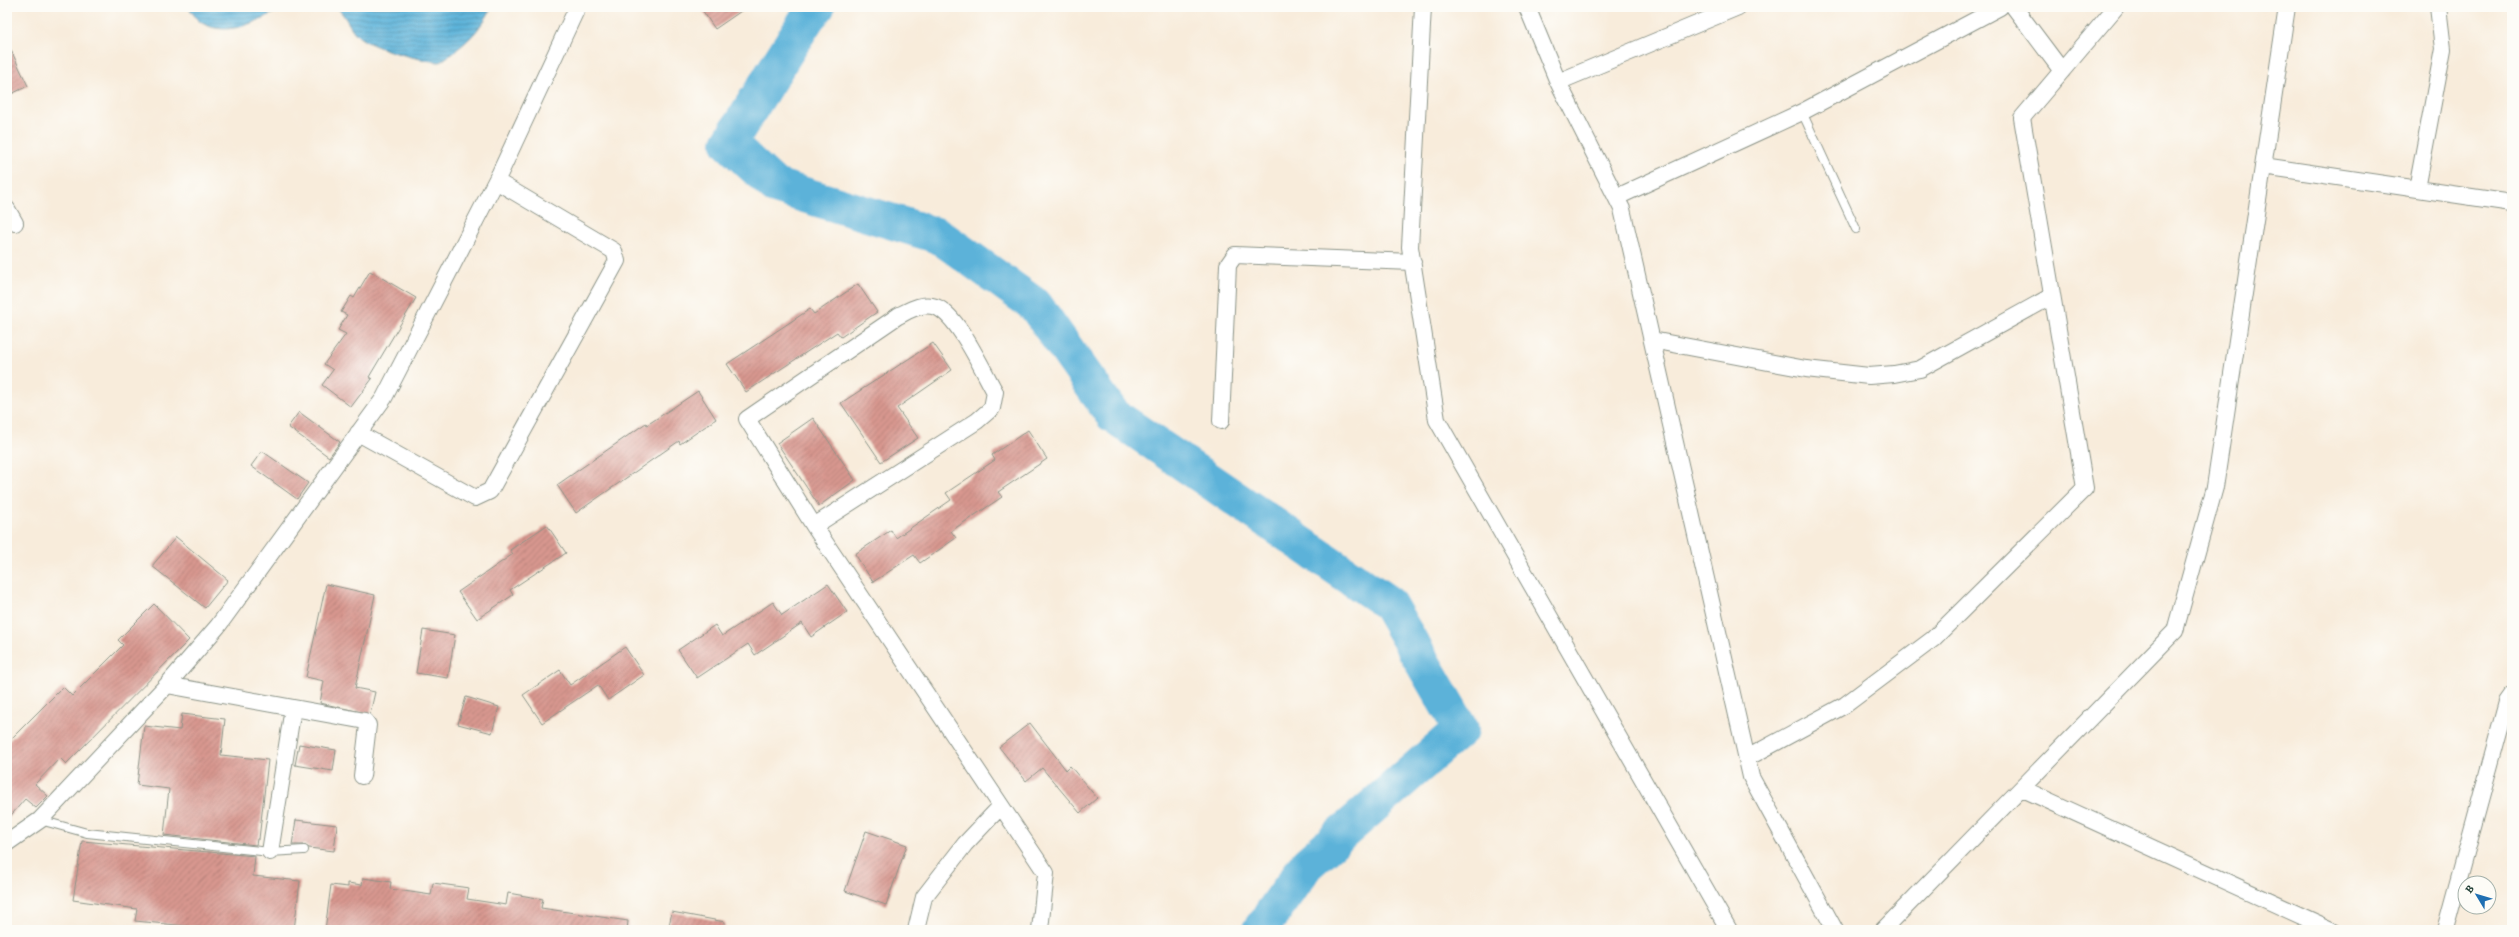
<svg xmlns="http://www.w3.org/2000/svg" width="2519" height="937" viewBox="0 0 2519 937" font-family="Alegreya,serif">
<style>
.water{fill:url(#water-rules);stroke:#3e7886}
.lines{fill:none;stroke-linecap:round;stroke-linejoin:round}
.river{stroke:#5cb2d9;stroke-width:36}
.building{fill:url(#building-hatch)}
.service-casing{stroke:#8c9488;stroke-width:10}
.minor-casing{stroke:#8c9488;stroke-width:18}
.service{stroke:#fff;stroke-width:8}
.minor{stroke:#fff;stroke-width:16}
</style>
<defs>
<pattern id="water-rules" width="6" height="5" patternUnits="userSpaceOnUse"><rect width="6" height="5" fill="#5cb2d9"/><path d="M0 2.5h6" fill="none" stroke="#4b92b1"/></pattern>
<pattern id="building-hatch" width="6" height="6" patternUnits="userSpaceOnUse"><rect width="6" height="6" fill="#d8978f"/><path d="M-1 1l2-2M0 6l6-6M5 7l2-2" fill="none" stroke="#af7c76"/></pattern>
</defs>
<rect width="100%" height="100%" fill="#fdfcf7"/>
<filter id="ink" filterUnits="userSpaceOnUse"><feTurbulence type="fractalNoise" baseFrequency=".025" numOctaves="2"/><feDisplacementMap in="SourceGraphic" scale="8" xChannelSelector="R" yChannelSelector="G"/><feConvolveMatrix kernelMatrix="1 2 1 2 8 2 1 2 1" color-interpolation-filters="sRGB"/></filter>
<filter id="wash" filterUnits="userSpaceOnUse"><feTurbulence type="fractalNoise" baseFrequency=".012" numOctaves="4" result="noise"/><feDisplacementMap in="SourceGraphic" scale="16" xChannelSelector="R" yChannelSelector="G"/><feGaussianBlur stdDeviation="0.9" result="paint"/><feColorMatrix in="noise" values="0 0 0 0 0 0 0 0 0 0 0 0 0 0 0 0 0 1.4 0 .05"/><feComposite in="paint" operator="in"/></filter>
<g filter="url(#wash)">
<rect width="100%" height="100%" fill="#f8ecdb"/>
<path class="water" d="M188,7h97c-25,12 -55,32 -83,16 -5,-3 -10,-11 -14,-16z
M336,7h156c-12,25 -30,40 -52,55 -18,-1 -69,-14 -82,-26 -9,-8 -12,-21 -22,-29z"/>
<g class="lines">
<path class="river" d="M817,7l-9,10 -79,126 46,43 164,50 96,69 78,110 275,188 73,126 -154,135 -47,66"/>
</g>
<g id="blocks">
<path class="building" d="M700,7h47l-32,22z
M7,42l21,44 -21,10z
M370,271l46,27 -47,79 3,2 -21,28 -29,-22 11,-15 -9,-6 22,-30 -8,-4 9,-15 -6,-3 10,-16 3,2z
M858,284l19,28 -36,25 -4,-5 -91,60 -19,-28 83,-55 4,5z
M933,343l19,27 -55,38 21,30 -37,24 -40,-59z
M698,391l18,28 -36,25 -1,-3 -103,72 -19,-28 89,-62 1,2z
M299,412l41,30 -11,15 -41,-30z
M813,418l42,62 -36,26 -42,-63z
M1028,430l19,29 -49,33 4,5 -51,34 5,7 -36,25 -6,-8 -41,27 -18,-28 36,-24 5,8 55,-38 -5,-7 49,-33 -3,-5z
M262,451l46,32 -11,16 -46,-33z
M547,525l19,28 -56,37 3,5 -36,24 -19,-27 55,-38 -3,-4z
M176,537l52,43 -23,28 -53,-42z
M326,584l49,11 -20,93 20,4 -5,22 -50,-11 4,-22 -18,-4z
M828,584l19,28 -36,25 -9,-14 -47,32 -7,-11 -51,34 -19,-28 37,-25 7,11 51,-34 9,13z
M154,604l35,36 -123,124 -6,-6 -25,26 13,12 -12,12 -11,-9 -18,21v-77l56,-56 9,9 51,-51 -5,-5z
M423,630l32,5 -7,43 -32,-5z
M625,647l19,28 -36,25 -10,-15 -56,38 -19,-28 37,-25 10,15z
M466,697l33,10 -7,26 -34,-9z
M182,714l43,5 -4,36 47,5 -9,79h-2l-1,6 -92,-10 5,-46 -32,-4 7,-59 36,4z
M1030,723l36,47 4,-4 27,32 -17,15 -38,-45 -16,13 -27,-34z
M299,744l37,6 -3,21 -38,-6z
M296,820l41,5 -3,26 -25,-3 -5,-3h-12z
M866,831l41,14 -21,60 -41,-14z
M82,841l173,15 -2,20 47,5 -6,49h-66l-93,-9 2,-12 -64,-9z
M363,878l28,4 -1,7 41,6 2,-12 36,5 -2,11 39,6 2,-12 35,6 -2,9 87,13 -1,9h-302l6,-45 17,2v-4l14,2z
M672,912l53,10 -1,8h-56z"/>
</g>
</g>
<g filter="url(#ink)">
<use href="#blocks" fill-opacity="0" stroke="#8c9488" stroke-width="1"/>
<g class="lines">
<defs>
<path id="service" d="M1802,112l54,117
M40,820l47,13 183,19 34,-2"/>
<path id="minor" d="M1423,7l-13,240 27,173 292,510
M1527,7l31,75 64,127 129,568 84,153
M2014,7l48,64
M1558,82l180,-75
M2263,166l249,37
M2417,189l26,-140 -5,-42
M1617,197l185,-85 198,-105
M7,209l8,14
M1652,340l154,29 63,7 25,-2 26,-5 132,-73
M1221,421l7,-156 7,-10 178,7
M358,433l117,65 15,-7 127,-230 -3,-10 -118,-70
M814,526l163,-105 15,-13 3,-16c-12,-21 -37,-77 -59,-85 -14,-5 -26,3 -38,9l-151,103 67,107 232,347 -6,57
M167,685l198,36 3,4 -6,51
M1747,758l98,-53 88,-66 152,-151 -63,-370 94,-111
M2023,789l309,141
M7,843l33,-23 127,-135 51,-59 166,-228 116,-225 77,-165
M270,852l23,-144
M916,930l8,-33 41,-53 36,-38
M1883,930l292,-299 40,-144 72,-480
M2445,930l62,-228 5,-7"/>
</defs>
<use href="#service" class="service-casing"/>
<use href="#minor" class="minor-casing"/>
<use href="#service" class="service"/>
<use href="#minor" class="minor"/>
</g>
</g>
<rect width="2519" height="937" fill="none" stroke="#fdfcf7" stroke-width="24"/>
<g transform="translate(2477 895) rotate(308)"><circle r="19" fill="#fdfcf7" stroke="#a4b0a9"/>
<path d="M0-3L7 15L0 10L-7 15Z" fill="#1f6fb2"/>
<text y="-6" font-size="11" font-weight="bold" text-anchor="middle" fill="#1f3d34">B</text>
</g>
</svg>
